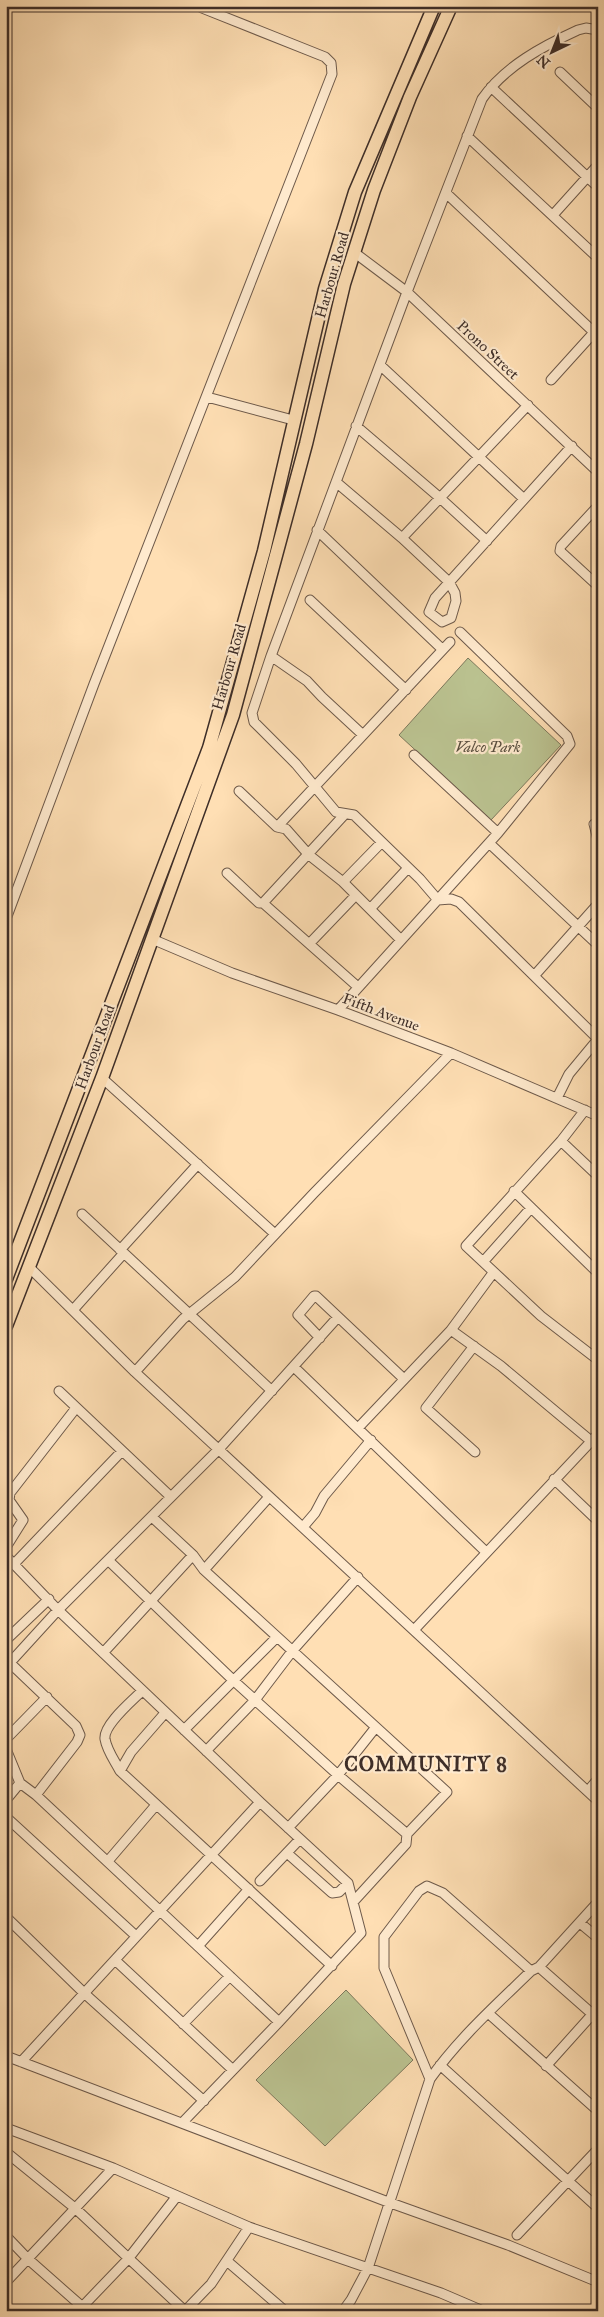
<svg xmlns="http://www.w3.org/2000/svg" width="604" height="2317" viewBox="0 0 604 2317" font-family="'IM FELL Great Primer',serif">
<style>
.green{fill:#bbc391;stroke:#7c785c}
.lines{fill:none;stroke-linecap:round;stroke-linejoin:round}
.minor-casing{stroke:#6e5a4b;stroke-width:11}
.highway-casing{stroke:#3e2e28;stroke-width:15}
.minor{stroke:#ffeace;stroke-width:9}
.highway{stroke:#ffdfb4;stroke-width:12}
.labels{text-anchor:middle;stroke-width:4.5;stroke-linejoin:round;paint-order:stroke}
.street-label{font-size:15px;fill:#3e2e28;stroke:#ffeace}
.park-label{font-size:15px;font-style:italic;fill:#574c3d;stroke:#ffeace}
.district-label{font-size:20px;font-weight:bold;letter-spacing:1px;fill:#3e2e28;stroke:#ffeace}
</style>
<rect width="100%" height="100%" fill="#ffdfb4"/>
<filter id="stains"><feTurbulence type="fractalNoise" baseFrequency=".004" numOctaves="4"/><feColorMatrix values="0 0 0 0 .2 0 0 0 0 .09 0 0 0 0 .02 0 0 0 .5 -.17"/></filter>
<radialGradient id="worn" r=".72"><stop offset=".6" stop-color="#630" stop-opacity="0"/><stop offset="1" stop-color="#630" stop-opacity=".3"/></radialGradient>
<path class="green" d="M468,658l93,87 -70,75 -92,-85z
M346,1990l67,70 -88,86 -69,-66z"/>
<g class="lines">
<defs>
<path id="minor" d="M560,72l38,36
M491,87l107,100
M467,136l131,122
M446,193l152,143
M553,215l45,-50
M355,253l52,39 191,180
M380,365l144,134
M551,380l47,-52
M207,397l86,23
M356,426l83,71 48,44
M336,482l66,56 47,44 6,11 1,8 -5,17 -9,4 -13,-10 6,-14 137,-152
M598,506l-37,40 -1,5 38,35
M317,530l125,119
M402,538l126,-133
M310,600l96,90
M271,656l-19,57 2,9 42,42 40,48 18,3 66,64 18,21 13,-1 8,3 139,137 -29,35 -12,24
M363,735l-41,-38 -15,-16 -36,-25 136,-364 75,-193c23,-33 61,-53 96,-69l8,-2 12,2
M414,755l84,78
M239,791l38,36 9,2 23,26 34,27 58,58
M594,824l4,16
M277,827l173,-185
M489,843l109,102
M227,873l32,30h4l95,84
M343,882l38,-39
M263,903l82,-89
M370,909l38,-41
M6,919l88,-235 238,-610 -1,-11 -6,-6 -123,-49v-2
M152,939l80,34 106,37 113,43 147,63
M310,943l46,-48
M534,976l64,-72
M338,1010l160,-177 72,-89 -3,-8 -107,-104
M102,1078l173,156
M585,1110l-24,31 -95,105 75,70 57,44
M561,1141l37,35
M514,1191l84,82
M82,1214l190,177
M120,1250l78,-86
M483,1262l48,-54
M29,1267l106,105 463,429
M73,1310l51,-57
M451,1330l50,36 90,75
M320,1338l-22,-23 16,-19h2l88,83
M474,1346l-48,62 49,44
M294,1367l192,185
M135,1372l48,-53 52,-42 79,-84 137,-140
M59,1391l112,106
M358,1428l93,-98 42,-57
M554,1479l44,42
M152,1517l41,38 11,15 243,222 -40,42 -1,10 -52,57
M303,1527l12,-14 9,-17 47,-56
M6,1547l17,-27 -14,-20 1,-7 66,-85
M6,1556l52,54 -52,57
M109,1561l125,120 104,94 69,59
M14,1564l108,-113
M204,1570l65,-73
M414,1630l184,-196
M6,1640l43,-41
M103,1653l90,-98
M10,1663l66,63 4,9 -3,7 -41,53
M142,1691c-10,10 -39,34 -37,48 2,12 10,22 15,32l11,-19 34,-39
M184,1730l93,-93
M6,1739l41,-42
M6,1749l14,34 16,12 243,227
M206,1751l49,-51 38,-50 65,-73
M120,1771l212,195
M588,1791l10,-12
M6,1800l14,-17
M6,1817l130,119
M288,1828l50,-53 38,-48
M287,1853l45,40 7,-1 9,-9
M108,1861l48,-56
M260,1881l40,-42
M6,1917l78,76 120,108
M580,1923l18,15
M199,1945l50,-56
M115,1960l118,110
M539,1967l59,52
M488,2013l110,98
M183,2024l47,-48
M6,2056l382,146 120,43 90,37
M21,2062l239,-260 -202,-192 161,-161 119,-132
M440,2065l158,143
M546,2066l52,-58
M430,2079l-46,-111v-31l35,-46 8,-5 16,7 88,78
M182,2123l97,-101 82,-89 -13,-50 -88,-81
M6,2128l107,40 136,59 192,66 42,18
M6,2152l70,57 109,102 26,-27 38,-57
M517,2235l81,-86
M6,2236l22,23 59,52
M227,2261l58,50
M6,2282l107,-114
M83,2306l45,-47 49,-63
M343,2311l8,-11 17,-32 62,-189c28,-40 66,-74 101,-108l8,-4 59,-65"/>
<path id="highway" d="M6,1279l203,-531 55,-197 61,-262 30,-97 79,-186
M6,1326l96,-248 131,-363 73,-271 38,-160 30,-94 36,-93 41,-91"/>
</defs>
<use href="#minor" class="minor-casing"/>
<use href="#highway" class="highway-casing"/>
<use href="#minor" class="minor"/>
<use href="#highway" class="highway"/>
</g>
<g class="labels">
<g class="street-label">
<text transform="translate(332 275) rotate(-74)" y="5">Harbour Road</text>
<text transform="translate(488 350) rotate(43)" y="5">Prono Street</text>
<text transform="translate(229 667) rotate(-74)" y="5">Harbour Road</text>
<text transform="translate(381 1012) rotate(21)" y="5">Fifth Avenue</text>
<text transform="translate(95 1047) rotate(-70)" y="5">Harbour Road</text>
</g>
<g class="park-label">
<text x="488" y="752">Valco Park</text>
</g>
<g class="district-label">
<text x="426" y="1771">COMMUNITY 8</text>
</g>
</g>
<rect width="604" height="2317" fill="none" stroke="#ffdfb4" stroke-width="25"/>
<rect x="8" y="8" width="589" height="2302" fill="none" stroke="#3e2e28" stroke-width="2.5"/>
<rect x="12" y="12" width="579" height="2292" fill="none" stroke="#3e2e28"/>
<g transform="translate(552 52) rotate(223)" stroke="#ffeace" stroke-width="4" paint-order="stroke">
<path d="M0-4L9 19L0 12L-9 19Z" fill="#3e2e28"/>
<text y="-8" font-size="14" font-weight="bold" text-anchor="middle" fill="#3e2e28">N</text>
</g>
<rect width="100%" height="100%" filter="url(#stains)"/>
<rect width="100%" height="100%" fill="url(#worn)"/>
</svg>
